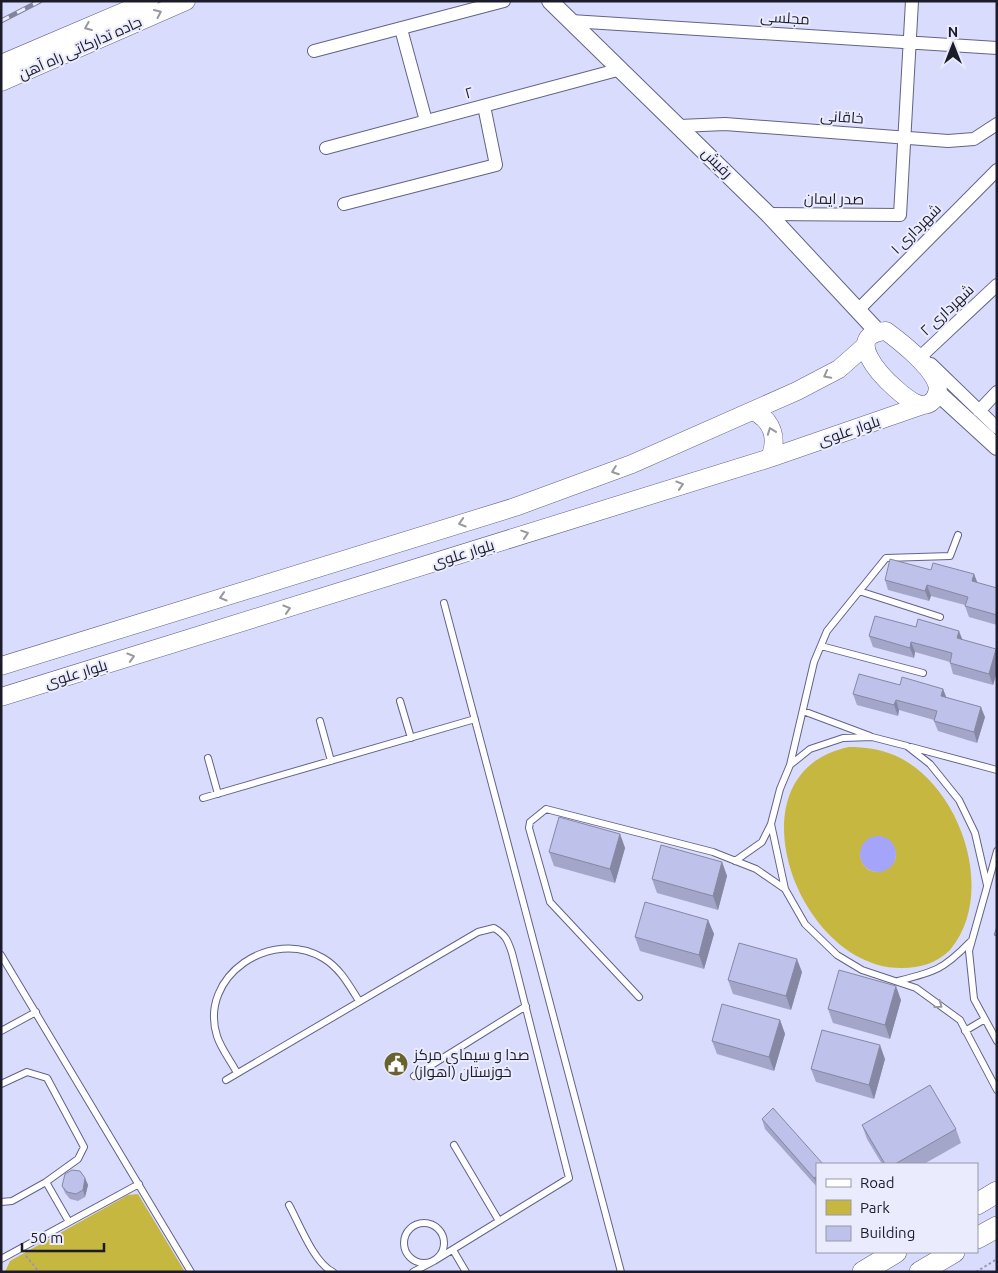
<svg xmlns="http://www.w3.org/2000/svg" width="998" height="1273" viewBox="0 0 998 1273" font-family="Ubuntu,Cairo,sans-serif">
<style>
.green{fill:#c5b73f;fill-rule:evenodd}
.water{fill:#a4a4fa}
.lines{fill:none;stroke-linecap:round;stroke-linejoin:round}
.service-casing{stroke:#626387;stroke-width:8}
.minor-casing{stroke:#626387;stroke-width:14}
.tertiary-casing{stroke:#626387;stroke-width:18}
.secondary-casing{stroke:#626387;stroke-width:19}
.trunk-casing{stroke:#626387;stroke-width:22}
.path{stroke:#9798b4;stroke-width:2;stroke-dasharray:2.5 2.5;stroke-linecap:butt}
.service{stroke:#fff;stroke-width:6}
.minor{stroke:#fff;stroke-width:12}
.tertiary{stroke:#fff;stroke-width:16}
.secondary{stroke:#fff;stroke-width:18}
.trunk{stroke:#fff;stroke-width:21}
.rail-casing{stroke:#82839c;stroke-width:5}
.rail{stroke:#eaebfc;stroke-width:3;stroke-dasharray:9;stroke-linecap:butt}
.wall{fill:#a3a6c8}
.shaded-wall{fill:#8587a3}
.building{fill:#bec1e9;stroke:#8587a3}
.oneway{stroke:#98989f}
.labels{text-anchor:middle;stroke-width:4;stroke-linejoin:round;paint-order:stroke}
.street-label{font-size:15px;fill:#1b1b2a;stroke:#eaebfc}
.poi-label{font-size:15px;fill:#1b1b2a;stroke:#eaebfc;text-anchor:start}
</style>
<rect width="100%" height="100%" fill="#dadcfe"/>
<path class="green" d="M849,747c16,0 30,2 45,8 66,28 104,138 56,195 -13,13 -30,18 -48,18 -105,1 -176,-196 -53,-221zM880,836l10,5c23,27 -28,47 -30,12l14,-16z
M138,1194l47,78h-180l5,-11 118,-66z"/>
<path class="water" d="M860 854a18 18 0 1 1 36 0a18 18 0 1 1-36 0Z"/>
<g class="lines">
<defs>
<path id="service" d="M859,591l81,26
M444,603l177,669
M821,646l102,27
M400,701l11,37
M803,711l67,25
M320,721l11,40
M911,747l86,23
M208,758l10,36
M790,765l24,-103 13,-31 59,-73 64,-2 8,-21
M203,798l272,-79
M997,851l-28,100 5,48 23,42
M735,861l27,-19 9,-18
M785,889l-14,-65 9,-35 10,-24 20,-16 33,-11 29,-1 35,9 23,18 29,36 16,33 12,52
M1,955l190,317
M898,981c36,-9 45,-11 72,-39
M639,997l-89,-95 -21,-74 1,-6 16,-13 167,43 43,17 29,20 20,35 32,31 25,15 54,18 44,32 37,70
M1,1031l35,-19
M965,1031l20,-12
M237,1073c-6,-12 -16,-24 -20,-37 -19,-60 55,-109 106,-78 17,10 26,27 36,43
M414,1076l112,-70
M226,1080l252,-148 16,-4c12,7 14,13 18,25l57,225 -135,83 -21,11
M1,1084l26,-12 20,6 37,69 -6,12 -32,23 -34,19 -11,1
M454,1145l45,76
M46,1182l23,40
M289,1205c10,18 25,58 44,67
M404 1243a20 20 0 1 1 40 0a20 20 0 1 1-40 0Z
M453,1250l13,22
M1,1259l138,-75"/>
<path id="minor" d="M571,21l426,27
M401,29l25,92
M314,51l190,-50
M680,126l45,-2 223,17 26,-2 23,-15
M326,148l295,-79
M344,204l152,-39 -12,-59
M768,214l132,1 12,-214
M858,310l139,-140
M918,359l79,-74
M931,364l66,64
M979,411l18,-19"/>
<path id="tertiary" d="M550,1l218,213 110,118
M938,393l59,54"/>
<path id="secondary" d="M1,64l148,-63
M1,82l185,-81
M886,331c15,11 45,35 51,53 2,5 0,10 -2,14 -11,16 -29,0 -39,-9 -15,-13 -54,-54 -10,-58z
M753,411c20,9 25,28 17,47
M1,666l514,-159 117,-43 165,-73 42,-22 26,-23
M1,697l769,-239 153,-53"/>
<path id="trunk" d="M977,1204l20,-12
M977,1238l20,-11
M863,1272l33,-20
M920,1272l34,-20"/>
</defs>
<use href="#service" class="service-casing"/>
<use href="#minor" class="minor-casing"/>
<use href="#tertiary" class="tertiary-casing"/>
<use href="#secondary" class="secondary-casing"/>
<use href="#trunk" class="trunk-casing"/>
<path class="path" d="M26,1256l13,16
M976,1272l21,-13"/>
<use href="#service" class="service"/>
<use href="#minor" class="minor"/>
<use href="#tertiary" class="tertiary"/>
<use href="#secondary" class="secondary"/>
<use href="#trunk" class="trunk"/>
<defs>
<path id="rail" d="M1,21l39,-20"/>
</defs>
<use href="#rail" class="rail-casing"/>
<use href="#rail" class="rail"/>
</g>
<path class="wall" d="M931,570l43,4 3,9 20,5v37l-28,-8 -4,-11v-1l-34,-9 -2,5 -41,-11 -3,-10z
M869,636l93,4 34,9 1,23 -4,13 -40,-11 -3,-11v-1l-35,-10 -1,6 -41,-11z
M900,685l43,4 3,8 39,20 -8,26 -39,-12 -4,-10v-1l-35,-10 -1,6 -41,-11 -4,-11z
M620,834l5,14 -10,35 -61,-17 -5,-14z
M722,862l5,14 -9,34 -61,-17 -5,-14z
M708,920l6,14 -10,35 -64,-18 -5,-14z
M802,972l-11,38 -58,-16 -5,-14z
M901,1000l-11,39 -57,-16 -5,-14z
M780,1020l5,14 -11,37 -57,-17 -5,-13z
M885,1059l-11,40 -58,-17 -5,-13z
M762,1119l55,45v23l-52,-58z
M862,1125l94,4 5,14 -37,21h-42l-15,-25z
M85,1178l3,7 -3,12 -7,4 -8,-2 -5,-6 -3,-7z"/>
<path class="shaded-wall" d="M974,574l4,10 -6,-3z
M927,585l4,11 -2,5 -4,-10z
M959,631l4,10 -6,-3z
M911,642l4,10 -1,6 -4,-10z
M996,649l1,23 -4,13 -4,-11z
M943,689l4,10 -6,-3z
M896,700l3,10 -1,6 -4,-11z
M981,707l4,10 -8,26 -3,-11z
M620,834l5,14 -10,35 -5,-14z
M722,862l5,14 -9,34 -5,-14z
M708,920l6,14 -10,35 -5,-14z
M797,959l5,13 -11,38 -5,-14z
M896,986l5,14 -11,39 -5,-14z
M780,1020l5,14 -11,37 -5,-14z
M880,1045l5,14 -11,40 -5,-14z
M817,1176v9l-3,-7z
M85,1178l3,7 -3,12 -2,-7z"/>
<path class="building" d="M890,559l41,11 2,-7 41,11 -2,7 25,7v27l-32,-9 3,-9 -41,-12 -2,6 -40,-11z
M875,616l41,11 2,-8 41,12 -2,7 39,11 -7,25 -39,-11 2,-10 -41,-11 -1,6 -41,-12z
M859,674l41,11 2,-8 41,12 -2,7 40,11 -7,25 -40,-11 3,-10 -41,-11 -2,5 -41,-11z
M559,817l61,17 -10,35 -61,-17z
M661,845l61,17 -9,34 -61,-17z
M645,902l63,18 -9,35 -64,-18z
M997,927v9l-3,-1z
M739,943l58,16 -11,37 -58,-16z
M839,970l57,16 -11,39 -57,-16z
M722,1004l58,16 -11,37 -57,-16z
M822,1030l58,15 -11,40 -58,-16z
M930,1085l26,44 -61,35h-10l-23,-39z
M773,1108l50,56h-6v12l-3,2 -52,-59z
M72,1170l8,1 5,7 -2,12 -7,4 -9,-2 -5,-6 3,-12z"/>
<defs><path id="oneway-chevron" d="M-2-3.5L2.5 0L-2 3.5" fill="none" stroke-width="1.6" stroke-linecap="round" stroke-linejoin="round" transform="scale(1.25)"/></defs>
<g class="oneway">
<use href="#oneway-chevron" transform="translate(158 13) rotate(-24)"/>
<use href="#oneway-chevron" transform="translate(88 27) rotate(157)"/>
<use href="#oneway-chevron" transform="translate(827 375) rotate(152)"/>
<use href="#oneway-chevron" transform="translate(771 431) rotate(-110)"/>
<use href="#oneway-chevron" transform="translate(615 471) rotate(160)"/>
<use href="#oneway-chevron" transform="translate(680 485) rotate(-17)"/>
<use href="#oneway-chevron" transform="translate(462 523) rotate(163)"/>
<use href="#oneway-chevron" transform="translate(525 534) rotate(-18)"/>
<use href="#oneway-chevron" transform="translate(223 597) rotate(163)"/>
<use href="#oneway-chevron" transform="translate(287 609) rotate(-17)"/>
<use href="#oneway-chevron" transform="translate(131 657) rotate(-17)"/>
<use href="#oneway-chevron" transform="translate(939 1005) rotate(36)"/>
</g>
<defs>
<symbol id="civic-disc" viewBox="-11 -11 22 22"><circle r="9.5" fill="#68622f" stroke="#eaebfc"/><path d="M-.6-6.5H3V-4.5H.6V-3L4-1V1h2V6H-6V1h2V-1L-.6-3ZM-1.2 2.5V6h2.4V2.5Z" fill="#fff"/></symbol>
</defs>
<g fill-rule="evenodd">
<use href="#civic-disc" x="382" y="1050" width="28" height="28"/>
</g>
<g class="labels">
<g class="street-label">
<text transform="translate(785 18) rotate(4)" y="5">مجلسی</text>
<text transform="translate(80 48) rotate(-24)" y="5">جاده تدارکاتی راه آهن</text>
<text transform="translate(469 93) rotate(-15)" y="5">۲</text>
<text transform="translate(842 117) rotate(4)" y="5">خاقانی</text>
<text transform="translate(717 163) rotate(45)" y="5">رفیش</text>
<text transform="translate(834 199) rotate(1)" y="5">صدر ایمان</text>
<text transform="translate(916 229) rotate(-45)" y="5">شهرداری ۱</text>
<text transform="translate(947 310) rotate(-43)" y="5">شهرداری ۲</text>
<text transform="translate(849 431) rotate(-19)" y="5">بلوار علوی</text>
<text transform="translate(463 554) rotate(-17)" y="5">بلوار علوی</text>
<text transform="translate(76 674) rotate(-17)" y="5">بلوار علوی</text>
</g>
<g class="poi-label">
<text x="414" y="1060">صدا و سیمای مرکز<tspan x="414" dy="17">خوزستان (اهواز)</tspan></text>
</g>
</g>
<rect width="998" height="1273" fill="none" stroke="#1b1b2a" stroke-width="5"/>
<rect x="816" y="1163" width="162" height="90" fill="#eaebfc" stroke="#9798a8"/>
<rect x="826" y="1179" width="25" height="8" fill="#ffffff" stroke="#9798a8"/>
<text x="860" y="1188" font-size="15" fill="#1b1b2a">Road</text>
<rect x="826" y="1200" width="25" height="15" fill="#c5b73f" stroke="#9798a8"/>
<text x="860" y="1213" font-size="15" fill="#1b1b2a">Park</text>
<rect x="826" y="1226" width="25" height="15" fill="#bec1e9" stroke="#9798a8"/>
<text x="860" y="1238" font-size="15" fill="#1b1b2a">Building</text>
<g transform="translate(953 45)" stroke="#eaebfc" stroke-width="4" paint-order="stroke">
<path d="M0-4L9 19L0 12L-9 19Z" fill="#1b1b2a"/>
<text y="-8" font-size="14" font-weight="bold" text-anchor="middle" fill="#1b1b2a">N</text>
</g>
<path d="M22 1243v8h82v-8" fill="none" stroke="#1b1b2a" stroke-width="2.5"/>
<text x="30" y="1243" font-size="15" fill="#1b1b2a" stroke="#eaebfc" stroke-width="4" paint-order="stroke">50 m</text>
</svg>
